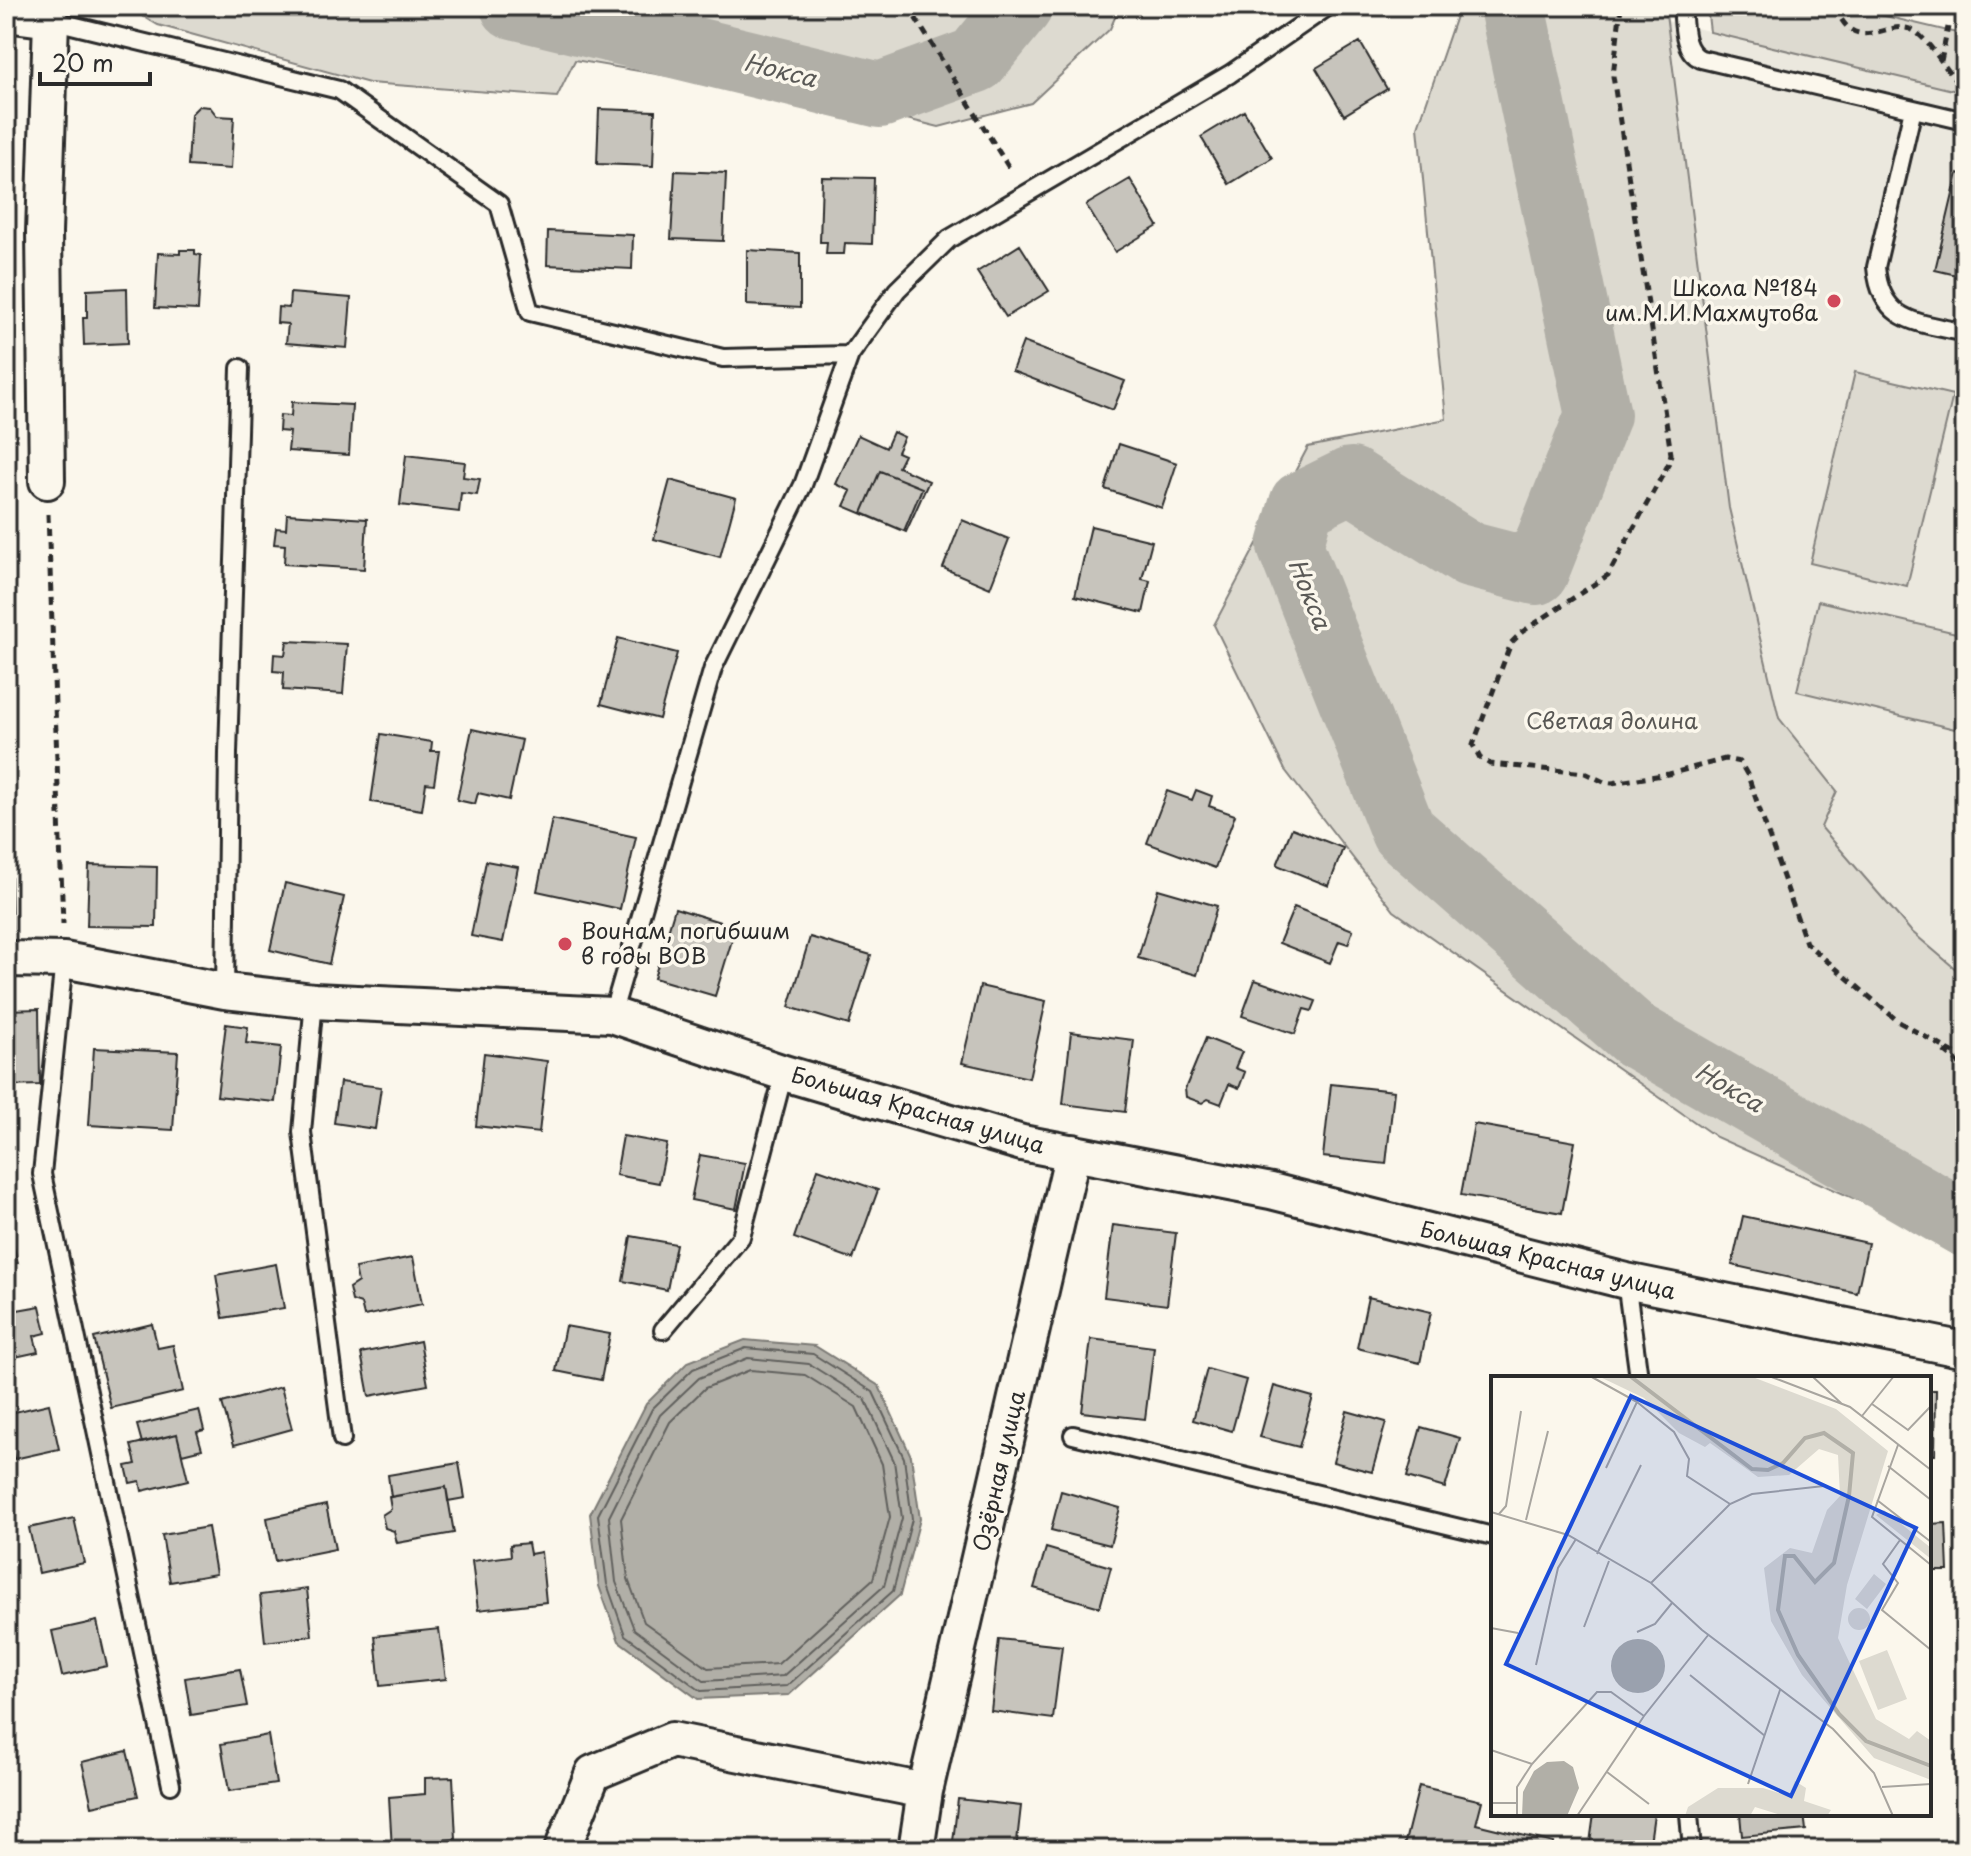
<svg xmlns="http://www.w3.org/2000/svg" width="1971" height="1856" viewBox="0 0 1971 1856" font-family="'Playpen Sans',sans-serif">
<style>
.built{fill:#ebe8de}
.green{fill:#dddad0;stroke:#84827e;stroke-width:2}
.water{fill:#b1afa7;stroke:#7b7a75;stroke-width:2}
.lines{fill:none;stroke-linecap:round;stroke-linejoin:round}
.shore{stroke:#61605d;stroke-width:2}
.river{stroke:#b1afa7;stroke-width:66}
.building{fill:#c7c4bc;stroke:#2b2b2b;stroke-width:2}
.lane-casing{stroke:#2b2b2b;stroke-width:22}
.street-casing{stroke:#2b2b2b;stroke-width:40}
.path{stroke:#2b2b2b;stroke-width:5;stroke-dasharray:8 6;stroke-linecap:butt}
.lane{stroke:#fbf7ec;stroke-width:16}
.street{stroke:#fbf7ec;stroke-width:34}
.poi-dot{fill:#d1495b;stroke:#fbf7ec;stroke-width:3}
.labels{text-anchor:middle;stroke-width:7;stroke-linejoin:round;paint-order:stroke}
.poi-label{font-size:22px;fill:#2b2b2b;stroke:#fbf7ec;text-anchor:end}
.park-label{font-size:22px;fill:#585754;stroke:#fbf7ec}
.street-label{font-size:22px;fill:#2b2b2b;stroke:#fbf7ec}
.water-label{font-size:24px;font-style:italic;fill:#5a5956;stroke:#fbf7ec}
.inset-river{fill:none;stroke:#b1afa7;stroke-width:4}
.inset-road{fill:none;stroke:#a8a59f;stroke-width:2}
.view{fill:#1d4ed8;fill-opacity:0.15;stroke:#1d4ed8;stroke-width:4}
.inset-edge{fill:none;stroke:#2b2b2b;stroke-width:4}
</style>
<rect width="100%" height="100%" fill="#fbf7ec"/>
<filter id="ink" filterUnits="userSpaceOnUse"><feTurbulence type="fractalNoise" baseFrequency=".0125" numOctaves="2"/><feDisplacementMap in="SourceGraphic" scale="16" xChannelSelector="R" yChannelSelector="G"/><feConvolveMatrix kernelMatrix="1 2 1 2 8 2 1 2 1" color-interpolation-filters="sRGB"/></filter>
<g filter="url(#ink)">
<path class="built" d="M1667,21l298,72v884l-53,-46 -91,-104 16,-36 -58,-73 -50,-210z"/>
<path class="green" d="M126,6h994l-10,23 -79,74 -92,24 -61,-15 -303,-52 -18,37 -188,-14 -211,-58z
M1451,6h214l64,502 50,210 58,73 -16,36 90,104 54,46v271l-249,-111 -322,-226 -109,-141 -71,-145 94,-178 138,-28 -28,-292 38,-111z
M1707,6l26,5 2,-5h108l122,29v58l-255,-61z
M1855,372l98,23 -46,191 -97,-23z
M1818,601l147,34v52l-10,42 -158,-38z
M1954,1756l11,2v92h-3z"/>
<path class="water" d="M745,1340l70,6 64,40 32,70 9,63 -20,76 -111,100 -91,4 -79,-58 -20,-55 -9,-72 56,-110 42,-42z"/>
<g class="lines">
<path class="shore" d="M746,1348l67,6 60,38 31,66 8,61 -19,72 -106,95 -86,5 -76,-56 -18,-51 -9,-69 54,-106 41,-40z
M748,1358l61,6 56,35 29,62 8,57 -18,68 -101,90 -79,5 -70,-52 -18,-47 -7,-65 51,-102 39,-37z
M750,1370l55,5 51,32 26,57 8,53 -17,62 -95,85 -70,4 -64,-46 -16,-43 -7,-60 49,-97 35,-34z"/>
<path class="river" d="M513,6l367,89 96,-35 44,-54
M1512,6l86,409 -62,157 -66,-17 -119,-75 -49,24 -12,42 113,285 232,204 330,189"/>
</g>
<path class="building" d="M1360,42l27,47 -43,26 -28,-47z
M199,106l11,1 7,9 17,1 -3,52 -43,-3 3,-52z
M599,109l56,2 -2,55 -56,-2z
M1244,111l28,47 -43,26 -28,-47z
M675,171l51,2 -3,68 -52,-2z
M1958,173l7,2v102l-30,-7z
M822,177l52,1 -2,66 -27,-1 -1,11h-18l1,-12h-7z
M1130,179l28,47 -43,26 -29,-47z
M548,231l85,4 -1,34 -85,-4z
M1020,245l29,46 -43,26 -29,-45z
M180,250h15v4l6,1 -3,55 -43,-2 3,-55 22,1z
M747,250l53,3v55l-53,-3z
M127,288l1,55 -44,2 -1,-27h4v-28z
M290,293l61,5 -4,50 -61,-5 2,-19 -11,-1 1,-16 11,1z
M1023,342l102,39 -12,29 -101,-39z
M292,402l60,3 -3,50 -61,-4 2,-19 -11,-1 1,-16 11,1z
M893,432l11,5 -7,15 7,3 -6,12 31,14 -23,51 -62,-26 7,-15 -15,-7 22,-49 28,13z
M1119,444l58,19 -15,45 -57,-19z
M406,455l59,7 -2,15 17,2 -3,16 -16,-2 -2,19 -59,-7z
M880,471l42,17 -18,43 -42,-18z
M670,480l66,18 -16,59 -66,-18z
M287,514l80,5 -3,50 -80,-5 1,-19 -11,-1 2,-16 10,1z
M962,520l47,19 -19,49 -47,-20z
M1091,526l61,15 -10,38 8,2 -7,32 -68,-17z
M618,638l59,15 -18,66 -58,-15z
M287,641l60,3 -4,50 -60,-4 1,-18 -11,-1 1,-17 11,1z
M472,729l50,11 -13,60 -31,-7 -3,11 -18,-4z
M381,734l51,8 -1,9h8l-5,33 -8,-1 -4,27 -51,-8z
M1196,790l16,6 -3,10 26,9 -20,53 -68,-25 20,-52 25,9z
M552,819l84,18 -16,72 -83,-18z
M1292,828l51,20 -14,38 -52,-21z
M486,861l32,6 -15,75 -32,-6z
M89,865l68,2 -1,60 -69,-1z
M6,878h5l1,55h-6z
M285,883l59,14 -15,67 -59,-14z
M1158,889l59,17 -20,69 -59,-17z
M1294,907l59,23 -5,14 -9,-3 -9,22 -51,-20z
M675,908l61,19 -21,69 -61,-18z
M810,937l61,18 -22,70 -60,-18z
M1255,980l61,21 -4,10 -8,-2 -9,25 -53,-18z
M980,986l66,15 -17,77 -67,-15z
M39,1009l1,76 -34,1v-76z
M226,1024l22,3 -2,16 35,4 -6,55 -58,-6z
M1071,1032l63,8 -9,72 -62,-8z
M1206,1038l36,14 -7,16 10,4 -6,16 -10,-4 -8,20 -13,-5 -6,4 -16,-6 -1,-8z
M94,1048l84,4 -5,78 -84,-5z
M484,1053l63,8 -8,72 -63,-7z
M340,1082l41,5 -6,42 -41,-6z
M1331,1084l63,7 -8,73 -63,-7z
M1474,1124l101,18 -13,71 -101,-18z
M623,1136l44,8 -8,39 -43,-8z
M700,1155l45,8 -9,46 -45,-9z
M818,1169l60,21 -25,69 -59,-21z
M1743,1216l125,27 -11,50 -125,-28z
M6,1218l12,45 -12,2z
M1113,1225l63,8 -9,72 -63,-8z
M631,1236l45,8 -9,46 -44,-9z
M413,1257l9,47 -58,12 -3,-12 -9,-3 -3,-13 9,-6 -3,-14z
M276,1264l8,44 -61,10 -7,-43z
M1368,1297l63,15 -11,51 -63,-15z
M40,1306l6,27 -12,3 4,16 -32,7v-47z
M152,1324l6,24 15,-3 10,46 -72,17 -17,-70z
M565,1326l45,8 -9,46 -45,-9z
M1091,1339l63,8 -9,72 -63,-7z
M420,1341l8,44 -59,11 -8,-43z
M1207,1369l39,11 -14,51 -39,-11z
M1274,1386l39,11 -14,50 -39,-10z
M281,1387l11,42 -58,16 -12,-42z
M1929,1390h7l-1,65h-6z
M49,1404l10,45 -45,10 -8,-45z
M199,1410l5,20 -7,2 5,17 -20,5 -5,-20 -35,9 -5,-18z
M1347,1411l39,11 -14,50 -39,-10z
M1421,1427l39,11 -15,50 -38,-11z
M177,1434l11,46 -46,11 -2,-10 -10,2 -4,-17 10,-2 -5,-19z
M459,1463l6,35 -17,3 -2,-14 -55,10 -3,-22z
M446,1487l8,46 -57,10 -3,-12 -9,-3 -3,-13 9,-6 -2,-12z
M1061,1491l59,17 -10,37 -59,-15z
M326,1505l9,44 -60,12 -8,-43z
M74,1518l10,45 -45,10 -10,-45z
M1946,1523l2,48h-14l-1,-4 -4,1 1,-44z
M208,1527l8,47 -46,8 -8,-47z
M528,1543l2,11 11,-2 5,50 -68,8 -6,-49 39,-5 -1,-11z
M1046,1548l65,19 -11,40 -66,-19z
M307,1589l5,47 -47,6 -5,-47z
M97,1621l10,45 -45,10 -10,-45z
M439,1629l7,50 -66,7 -5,-50z
M999,1639l63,7 -9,73 -62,-8z
M240,1669l7,37 -56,9 -6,-37z
M268,1735l8,49 -47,7 -8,-47z
M127,1751l11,45 -46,10 -10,-44z
M453,1777l3,62 -36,3v6l-28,1 -3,-52 36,-3v-16z
M1419,1786l63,15 -6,23 78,19 -2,7h-149z
M958,1799l63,7 -5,44h-64z
M1594,1814h60l-5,36h-60z
M1740,1814h64l2,16 -64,6z"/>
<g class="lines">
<defs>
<path id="lane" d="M1682,6c2,18 0,45 19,53l264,62
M1961,6l4,1
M51,20l288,70 160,114 31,108 193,46 127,-3
M1913,109l-37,158c5,57 43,55 89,66
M64,960l-22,214 129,611
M225,991l3,-238 12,-385
M314,1001l-12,131 40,307
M612,1015l101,-347 90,-183 47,-130 47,-65 52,-51 281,-165 99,-68
M1626,1281l13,97
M663,1330l78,-93 43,-164
M1073,1435l420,101
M1689,1814l3,36"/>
<path id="street" d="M6,14l45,6 -7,212 3,249
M6,959l58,1 161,31 89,10 298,14 172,58 238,70 249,48 355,90 339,69
M562,1850l31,-77 79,-33 253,51
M916,1850l9,-59 148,-639"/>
</defs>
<use href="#lane" class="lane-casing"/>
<use href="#street" class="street-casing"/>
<path class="path" d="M908,6l103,165
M1621,6l-8,70 58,378 -3,11 -60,110 -86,57 -11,11 -38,102 7,13 10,6 95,9 19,9 8,1 57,-9 56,-15 15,3 8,14 58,167 93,79 66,37
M1841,6l-1,11c19,34 47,4 70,12 16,6 35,39 46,52l9,5
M1941,61l7,-34
M48,514l15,410
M1944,1051l21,17"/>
<use href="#lane" class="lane"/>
<use href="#street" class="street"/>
</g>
</g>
<g class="poi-dot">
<circle cx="1834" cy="301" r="8"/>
<circle cx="565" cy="944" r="8"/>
</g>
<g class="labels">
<g class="poi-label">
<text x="1818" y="296">Школа №184<tspan x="1818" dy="25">им.М.И.Махмутова</tspan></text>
<text x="581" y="939" text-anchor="start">Воинам, погибшим<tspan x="581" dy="25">в годы ВОВ</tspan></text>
</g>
<g class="park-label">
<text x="1612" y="729">Светлая долина</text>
</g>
<g class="street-label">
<text transform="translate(918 1110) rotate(16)" y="8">Большая Красная улица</text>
<text transform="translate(1548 1260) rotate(14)" y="8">Большая Красная улица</text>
<text transform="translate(999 1471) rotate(-77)" y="8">Озёрная улица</text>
</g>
<g class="water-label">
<text transform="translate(780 71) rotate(14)" y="8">Нокса</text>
<text transform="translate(1309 594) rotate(68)" y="8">Нокса</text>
<text transform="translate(1729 1088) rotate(30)" y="8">Нокса</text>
</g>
</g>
<g transform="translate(1491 1376)">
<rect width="440" height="440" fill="#fbf7ec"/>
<path d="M107,0h152l86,33 52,42 -41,134 -9,53 38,81 33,20 8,-8 14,10v39l-57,-22 -72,-83 -31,-54 -7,-53 26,-20 22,5 15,-43 13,-14 -2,-41 -19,-6 -30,26 -31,2 -48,-34 -5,4 -26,-14 -35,-35zM393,134l47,38v11l-55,-44zM383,198l12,10 -19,25 -12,-10zM357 243a11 11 0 1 1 22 0a11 11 0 1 1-22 0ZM396,274l20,49 -29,11 -19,-49zM304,405l11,7 -2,13 27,9 -4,6h-43l-29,-9 -5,9h-65l3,-9 30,-19h45l26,8z" fill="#dddad0"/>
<path d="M120 290a27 27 0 1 1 54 0a27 27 0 1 1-54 0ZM73,385l9,6 6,21 -12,28h-45l1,-24 11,-21 13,-9z" fill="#b1afa7"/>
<path class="inset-river" d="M139,0l122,93 16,1 15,-7 22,-25 19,-5 29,20 -4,43 -15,67 -19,19 -21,-26h-9l-7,54 20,45 41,59 27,27 65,25"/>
<path class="inset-road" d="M99,0l47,26 -31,66M278,0l81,31 81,63M321,0l30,28M146,26l37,30 15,27 -2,17 43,28M381,28l36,26 23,-24M371,40l32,-40M407,69l-26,72 59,48M397,90l43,34M386,124l54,42M0,136l77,23 83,48 51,47 131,99 41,44 19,43M8,138l7,-8 15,-95M35,144l22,-89M409,164l-17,24 15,19 -16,27 49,40M106,178l44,-89M160,207l79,-79 22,-10 72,-8M93,251l25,-66M0,252l27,5M146,256l18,-8 17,-21M45,289l22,-97 18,-29M199,299l75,61M0,374l41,14M116,396l42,32M257,408l32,-94M391,411l49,-3M0,427h25M26,440v-29l15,-23 65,-72h14l33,24M86,440l67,-100 65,-82"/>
<path class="view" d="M140,20l285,132 -125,268 -285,-132z"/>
<rect width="440" height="440" class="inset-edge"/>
</g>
<rect width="1971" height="1856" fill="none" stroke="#fbf7ec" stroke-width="32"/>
<rect x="16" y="16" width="1939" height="1824" fill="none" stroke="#2b2b2b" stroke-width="3" filter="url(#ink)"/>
<path d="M40 72v12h110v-12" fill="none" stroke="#2b2b2b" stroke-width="4"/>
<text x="52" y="72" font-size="24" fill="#2b2b2b" stroke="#fbf7ec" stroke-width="6" paint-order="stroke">20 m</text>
</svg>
